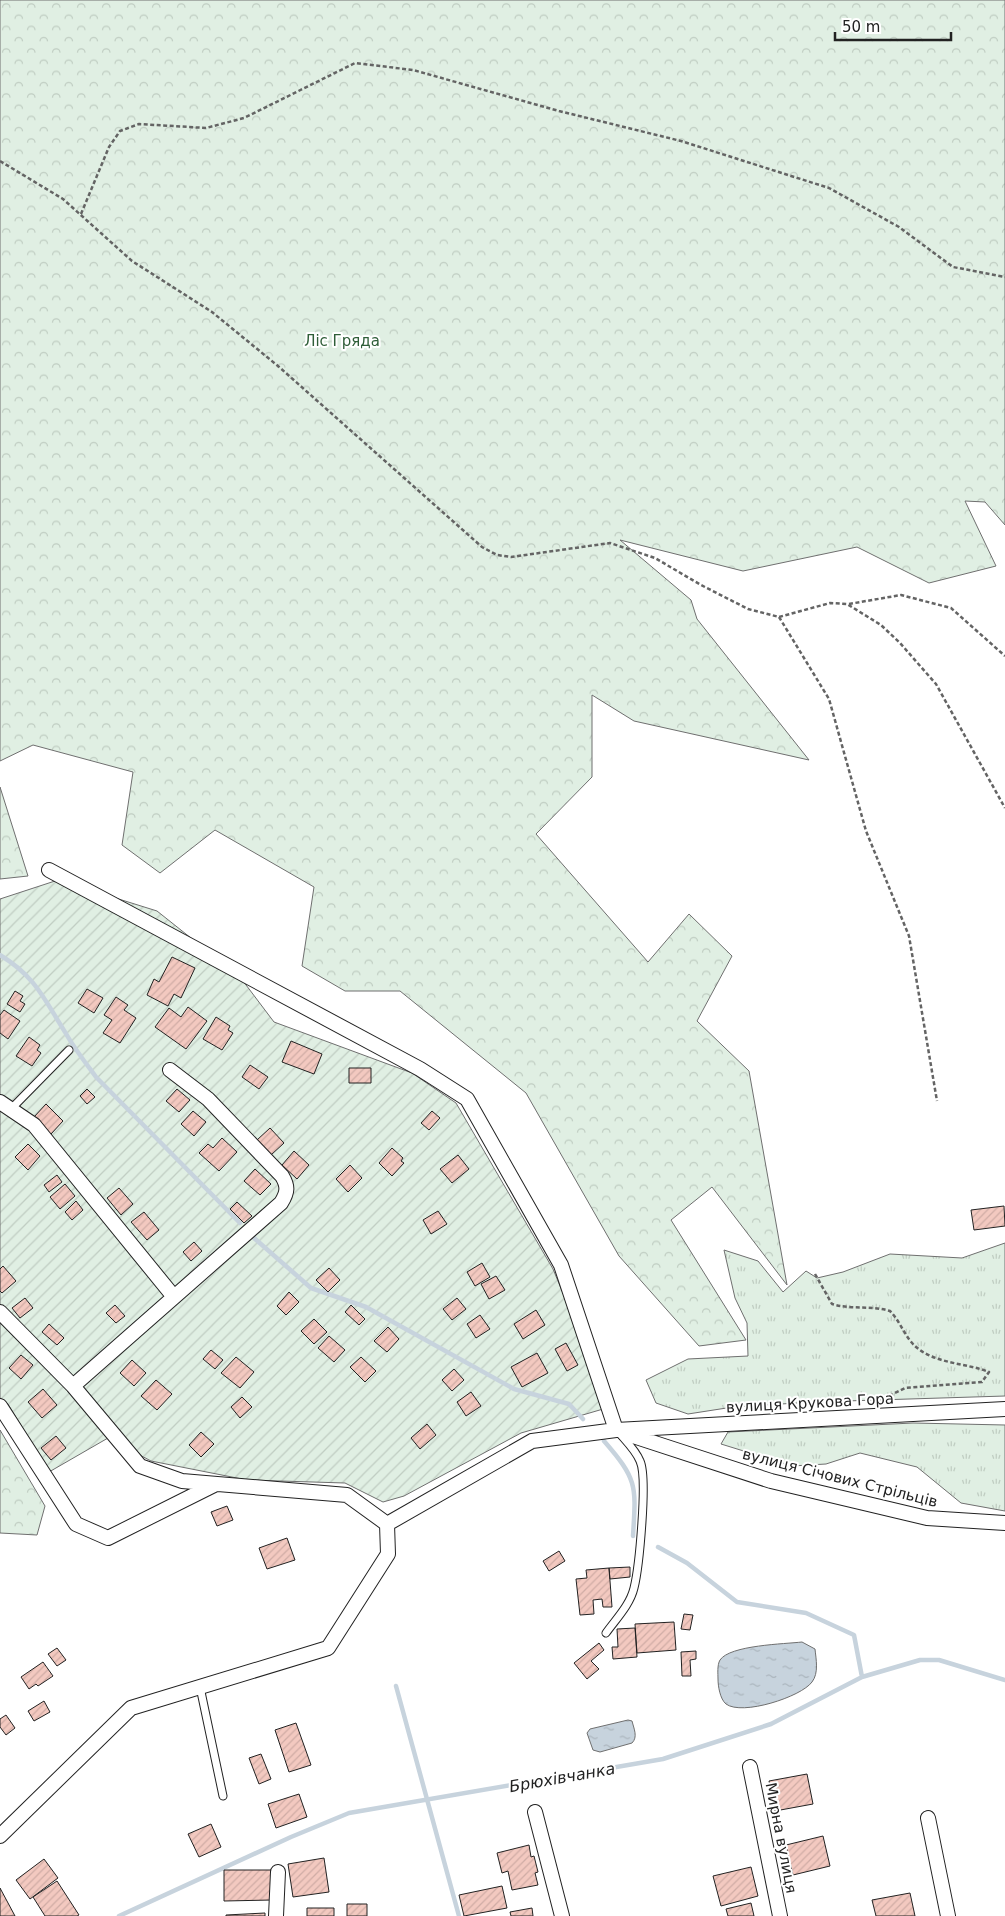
<svg xmlns="http://www.w3.org/2000/svg" width="1005" height="1916" viewBox="0 0 1005 1916" font-family="'DejaVu Sans',sans-serif">
<style>
.grass{fill:url(#grass-tufts);stroke:#6f6f6f}
.forest{fill:url(#forest-crowns);stroke:#6f6f6f}
.garden{fill:url(#garden-furrows);stroke:#6f6f6f}
.water{fill:url(#water-ripples);stroke:#6f6f6f}
.lines{fill:none;stroke-linecap:round;stroke-linejoin:round}
.stream{stroke:#c7d3dd;stroke-width:4.5}
.building{fill:url(#building-hatch);stroke:#222}
.lane-casing{stroke:#222;stroke-width:9}
.street-casing{stroke:#222;stroke-width:16}
.path{stroke:#646464;stroke-width:2.5;stroke-dasharray:4 2.5;stroke-linecap:butt}
.lane{stroke:#fff;stroke-width:7}
.street{stroke:#fff;stroke-width:14}
.labels{text-anchor:middle;stroke-width:4;stroke-linejoin:round;paint-order:stroke}
.park-label{font-size:15px;fill:#2f5e38;stroke:#fff}
.street-label{font-size:15px;fill:#222;stroke:#fff}
.water-label{font-size:16px;font-style:italic;fill:#222;stroke:#fff}
</style>
<defs>
<pattern id="grass-tufts" width="24" height="20" patternUnits="userSpaceOnUse" patternTransform="scale(1.25)"><rect width="24" height="20" fill="#e0efe3"/><path d="M3 7l-1-3M5 7V3M7 7l1-3M15 17l-1-3M17 17v-4M19 17l1-3" fill="none" stroke="#c0cdc2"/></pattern>
<pattern id="forest-crowns" width="20" height="18" patternUnits="userSpaceOnUse" patternTransform="scale(1.25)"><rect width="20" height="18" fill="#e0efe3"/><path d="M2 6a3 3 0 1 1 6 0M12 15a3 3 0 1 1 6 0" fill="none" stroke="#c0cdc2"/></pattern>
<pattern id="garden-furrows" width="10" height="10" patternUnits="userSpaceOnUse" patternTransform="scale(1.25)"><rect width="10" height="10" fill="#e0efe3"/><path d="M-1 1l2-2M0 10L10 0M9 11l2-2" fill="none" stroke="#c0cdc2"/></pattern>
<pattern id="water-ripples" width="26" height="14" patternUnits="userSpaceOnUse" patternTransform="scale(1.25)"><rect width="26" height="14" fill="#c7d3dd"/><path d="M2 4q2-2 4 0t4 0M15 11q2-2 4 0t4 0" fill="none" stroke="#abb5bd"/></pattern>
<pattern id="building-hatch" width="6" height="6" patternUnits="userSpaceOnUse" patternTransform="scale(1.25)"><rect width="6" height="6" fill="#f3c9c0"/><path d="M-1 1l2-2M0 6l6-6M5 7l2-2" fill="none" stroke="#d0aca5"/></pattern>
</defs>
<rect width="100%" height="100%" fill="#fff"/>
<path class="grass" d="M1005,1243v153l-192,6 -80,5 -45,7 -32,-11 -10,-23 42,-21 60,-3 -1,-33 -12,-25 -11,-48 34,11 25,31 23,-21 11,7 26,-6 47,-18 72,4z
M913,1423l92,2v86l-44,-8 -44,-36 -57,-14 -34,11 -34,2 -71,-22 7,-12z"/>
<path class="forest" d="M0,0h1005v525l-20,-23 -20,-1 31,65 -67,17 -72,-36 -114,24 -123,-31 71,60 6,19 112,141 -175,-39 -42,-26v82l-56,57 112,128 41,-48 43,42 -35,65 52,50 38,214 -75,-98 -41,33 75,120 -47,6 -80,-90 -93,-163 -126,-102h-55l-43,-25 12,-79 -99,-57 -55,43 -38,-28 11,-73 -100,-27 -33,16z
M0,787l28,89 -28,3z
M0,1430l45,76 -8,29 -37,-2z"/>
<path class="garden" d="M58,880l99,31 83,66 34,45 138,51 44,30 97,166 57,138 -89,26 -117,63 -21,6 -38,-19 -98,-3 -96,-19 -43,-23 -59,34 -41,-68 -8,-6v-499z"/>
<path class="water" d="M802,1642l13,7c1,10 4,24 -3,33 -11,15 -70,34 -86,22 -6,-5 -8,-18 -8,-25 0,-5 -1,-14 2,-19 10,-15 65,-16 82,-18z
M628,1720l4,1c2,8 6,16 0,22l-32,9 -7,-2 -6,-17 3,-4z"/>
<g class="lines">
<path class="stream" d="M0,955c36,22 44,44 65,77 9,16 20,30 31,45l144,146
M254,1238l57,50 55,19 148,82 55,15 14,15
M604,1441c34,39 32,45 29,95
M658,1547l29,16 50,39 69,11 48,22 8,42
M396,1686l63,230
M119,1916l172,-79 58,-24 314,-54 108,-35 91,-47 58,-17h19l66,20"/>
</g>
<path class="building" d="M172,957l23,11 -14,30 -7,-4 -6,12 -21,-11 7,-16 5,3z
M87,989l16,9 -9,15 -16,-10z
M15,991l8,5 -3,5 5,3 -5,8 -13,-8z
M116,997l12,8 -4,5 12,8 -16,25 -17,-10 9,-13 -8,-5z
M188,1007l19,14 -21,28 -31,-22 14,-19 12,9z
M4,1010l16,11 -12,18 -8,-6v-18z
M216,1017l14,9 -2,4 5,3 -11,17 -19,-11z
M29,1037l11,8 -3,5 4,3 -9,13 -16,-10z
M291,1041l31,13 -8,20 -32,-12z
M250,1065l18,12 -9,12 -17,-12z
M349,1068h22v15h-22z
M87,1089l8,8 -8,7 -7,-8z
M177,1089l13,11 -11,12 -13,-11z
M46,1104l17,17 -12,13 -17,-17z
M193,1111l13,11 -12,14 -13,-12z
M432,1111l8,7 -11,12 -8,-7z
M270,1128l14,15 -13,12 -14,-15z
M222,1138l15,14 -18,19 -20,-18 9,-9 5,4z
M28,1144l12,12 -12,14 -13,-13z
M392,1148l11,10 -2,3 3,2 -12,13 -13,-13z
M294,1151l15,14 -12,14 -15,-14z
M458,1155l11,14 -17,14 -12,-14z
M350,1165l12,13 -14,14 -12,-13z
M255,1169l16,15 -11,11 -16,-14z
M57,1175l5,7 -13,10 -5,-7z
M65,1184l10,12 -15,13 -10,-12z
M119,1188l14,16 -12,11 -14,-17z
M76,1201l7,9 -11,10 -7,-8z
M237,1202l15,14 -8,7 -14,-14z
M1004,1206l1,20 -31,4 -3,-20z
M438,1211l9,13 -16,10 -8,-14z
M144,1212l15,18 -12,10 -16,-18z
M194,1242l8,9 -11,10 -8,-9z
M482,1263l8,14 -15,9 -8,-14z
M3,1266l13,15 -14,12 -2,-2v-22z
M329,1268l11,12 -12,12 -12,-12z
M496,1276l9,14 -16,9 -8,-15z
M289,1292l10,10 -13,13 -9,-9z
M25,1298l8,10 -13,10 -8,-10z
M457,1298l9,11 -14,11 -9,-11z
M115,1305l10,11 -9,7 -10,-10z
M351,1305l14,14 -6,6 -14,-13z
M536,1310l9,15 -22,14 -9,-15z
M480,1315l10,14 -14,9 -9,-14z
M314,1319l13,13 -13,12 -13,-13z
M49,1324l15,14 -7,7 -15,-13z
M388,1327l11,12 -12,13 -13,-11z
M329,1336l16,14 -11,12 -16,-14z
M566,1343l12,22 -11,6 -12,-22z
M211,1350l12,10 -8,9 -12,-10z
M537,1353l11,20 -26,14 -11,-20z
M21,1355l12,10 -12,14 -12,-11z
M236,1357l18,15 -14,16 -19,-15z
M361,1357l15,14 -11,11 -15,-15z
M132,1360l14,13 -12,13 -14,-13z
M454,1369l10,11 -12,11 -10,-11z
M156,1380l16,14 -15,16 -16,-14z
M43,1389l14,16 -15,13 -14,-16z
M471,1392l10,14 -15,10 -9,-14z
M242,1397l10,10 -12,11 -9,-11z
M427,1424l9,11 -16,14 -9,-11z
M201,1432l13,12 -13,13 -12,-12z
M56,1436l10,12 -15,12 -10,-12z
M227,1506l6,14 -16,6 -6,-14z
M287,1538l8,22 -28,9 -8,-21z
M559,1551l6,10 -16,10 -6,-10z
M630,1567v10l-20,2 -1,-11z
M609,1568l3,39h-9l-1,-8 -9,1 1,14 -14,1 -4,-36 11,-1 -1,-8z
M684,1614l9,1 -3,15 -9,-1z
M674,1622l2,28 -39,3 -2,-29z
M635,1628l2,29 -24,2 -1,-12h6l-1,-18z
M599,1643l5,7 -13,11 8,8 -12,10 -13,-16z
M57,1648l9,12 -9,6 -9,-12z
M696,1651v8l-6,1 1,16h-9l-1,-24z
M43,1662l10,14 -15,10 -2,-2 -7,5 -8,-12z
M44,1701l6,11 -16,9 -6,-10z
M6,1715l9,13 -9,7 -6,-8v-8z
M296,1723l15,42 -22,7 -14,-42z
M261,1754l10,25 -12,5 -10,-26z
M807,1774l6,30 -38,7 -6,-30z
M299,1794l8,23 -31,11 -8,-24z
M211,1824l10,23 -22,10 -11,-23z
M823,1836l7,30 -37,9 -7,-30z
M529,1845l2,12 3,-1 4,16 -3,1 3,12 -26,5 -4,-19 -6,2 -5,-20z
M324,1858l5,34 -36,5 -5,-33z
M44,1859l14,19 -28,21 -14,-19z
M751,1867l7,29 -37,10 -8,-30z
M224,1870h48v30l-48,1z
M57,1881l22,34 -2,1h-32l-12,-19z
M502,1886l5,22 -43,8 -5,-21z
M0,1888l15,28h-15z
M910,1893l5,23h-39l-4,-16z
M751,1903l3,13h-26l-2,-7z
M347,1904h20v12h-20z
M307,1908h27v8h-27z
M532,1908l1,8h-22l-1,-4z
M265,1913v3h-39v-1z"/>
<g class="lines">
<defs>
<path id="lane" d="M11,1109l58,-59
M606,1633c10,-14 24,-28 28,-45 5,-20 14,-110 6,-127 -4,-10 -13,-19 -20,-27
M200,1687l23,109"/>
<path id="street" d="M49,870l371,199 47,30 94,166 55,165
M0,1102l34,23 140,172
M0,1312l73,74 67,80 42,15 165,14 40,29
M73,1386l208,-183c7,-11 7,-17 1,-27l-74,-77 -38,-29
M0,1406l76,118 32,14 108,-54
M624,1433l147,48 156,37 78,5
M750,1767l30,149
M535,1812l27,104
M928,1818l20,98
M0,1836l131,-128 197,-60 60,-94 -1,-30 145,-83 84,-11 389,-21
M276,1916l2,-44"/>
</defs>
<use href="#lane" class="lane-casing"/>
<use href="#street" class="street-casing"/>
<path class="path" d="M0,161l63,38 69,62 80,51 66,54 204,181 15,8 14,2 99,-14 45,15 46,27 47,24 31,8 51,-14 17,1 34,21 19,18 36,41 69,124
M81,214l28,-67 11,-16 19,-7 67,4 38,-10 111,-55 58,7 146,41 122,30 148,47 70,39 54,40 52,10
M849,604l52,-9 50,13 54,48
M779,617l50,82 37,132 43,105 28,165
M815,1274l17,30c20,6 38,1 58,7 10,10 15,26 25,35 19,18 52,17 74,26l-7,10 -77,6 -24,12"/>
<use href="#lane" class="lane"/>
<use href="#street" class="street"/>
</g>
<g class="labels">
<g class="park-label">
<text x="342" y="346">Ліс Гряда</text>
</g>
<g class="street-label">
<text transform="translate(810 1403) rotate(-3)" y="5">вулиця Крукова Гора</text>
<text transform="translate(840 1478) rotate(14)" y="5">вулиця Січових Стрільців</text>
<text transform="translate(781 1838) rotate(79)" y="5">Мирна вулиця</text>
</g>
<g class="water-label">
<text transform="translate(562 1777) rotate(-10)" y="6">Брюхівчанка</text>
</g>
</g>
<path d="M835 32v8h116v-8" fill="none" stroke="#222222" stroke-width="2.5"/>
<text x="842" y="32" font-size="15" fill="#222222" stroke="#ffffff" stroke-width="4" paint-order="stroke">50 m</text>
</svg>
